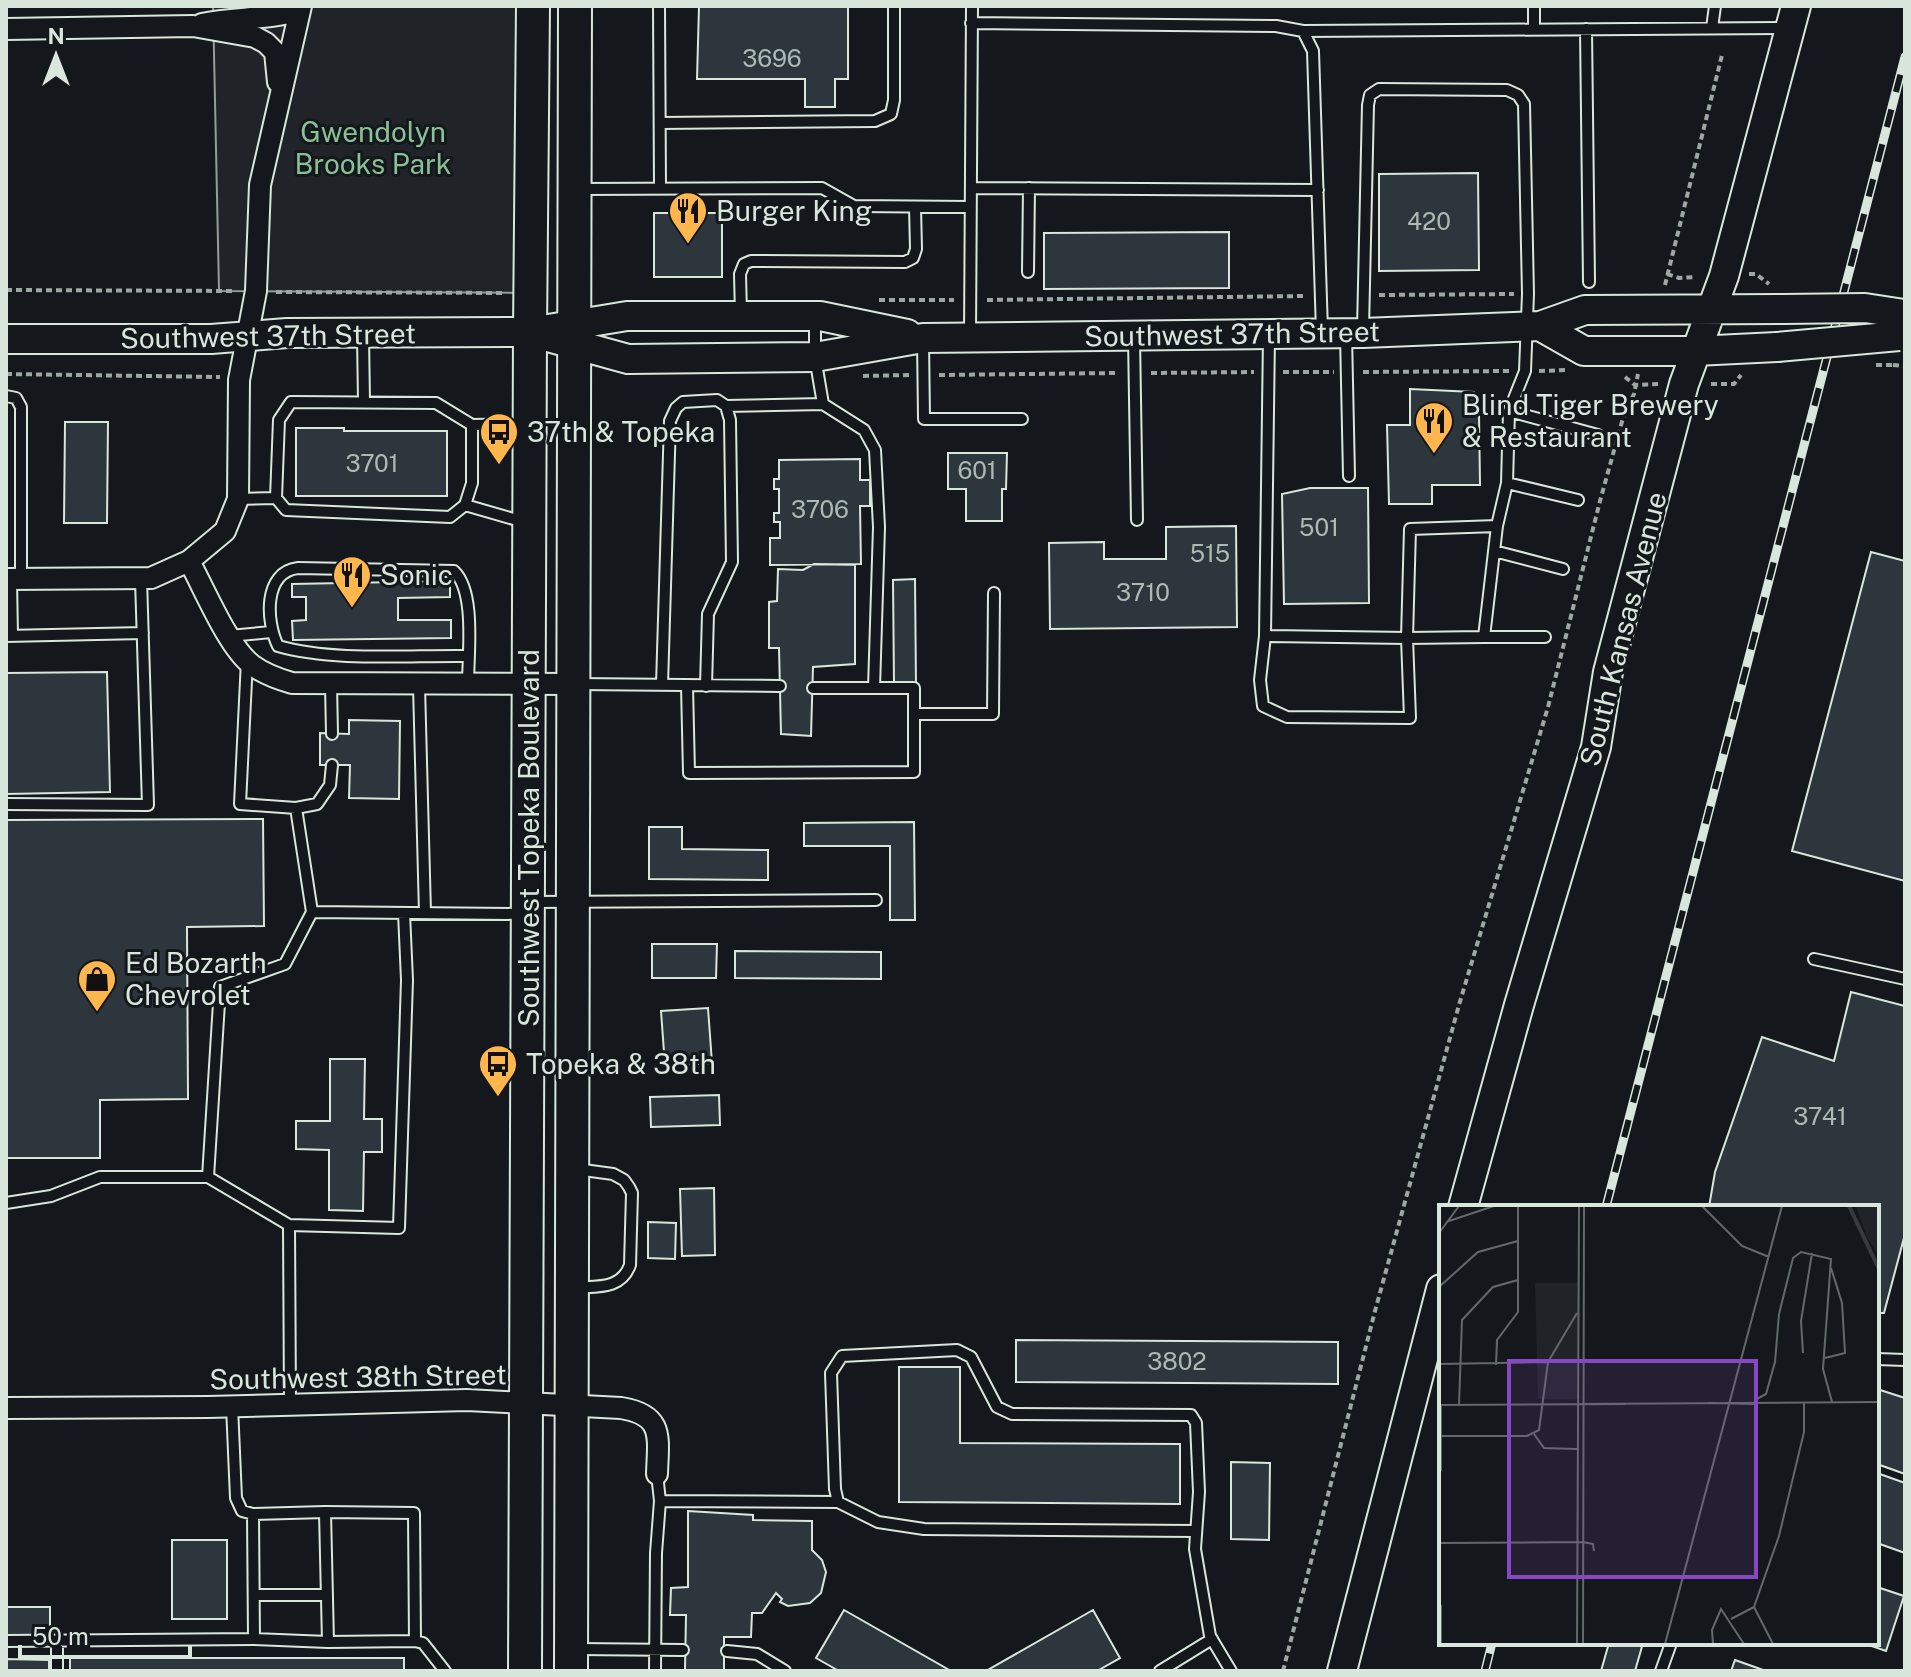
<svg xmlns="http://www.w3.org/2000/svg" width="1911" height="1677" viewBox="0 0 1911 1677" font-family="'Public Sans',sans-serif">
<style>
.green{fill:#202428;stroke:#939e99;stroke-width:2}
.building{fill:#2c363c;stroke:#d8e6dc;stroke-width:2}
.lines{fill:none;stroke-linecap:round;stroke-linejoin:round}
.service-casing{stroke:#d8e6dc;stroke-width:14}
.minor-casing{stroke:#d8e6dc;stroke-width:24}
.secondary-casing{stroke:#d8e6dc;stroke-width:32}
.primary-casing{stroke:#d8e6dc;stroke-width:36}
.path{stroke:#9da8a2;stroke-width:4;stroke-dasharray:6 4;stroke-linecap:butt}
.service{stroke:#14181c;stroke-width:10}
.minor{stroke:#14181c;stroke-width:20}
.secondary{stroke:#14181c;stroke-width:28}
.primary{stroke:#14181c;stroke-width:32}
.rail-casing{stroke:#d8e6dc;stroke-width:9}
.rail{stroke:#14181c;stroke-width:6;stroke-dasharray:18;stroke-linecap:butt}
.secondary-bridge-casing{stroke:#d8e6dc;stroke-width:32;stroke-linecap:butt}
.path-bridge{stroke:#9da8a2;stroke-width:4;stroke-dasharray:6 4;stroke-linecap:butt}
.secondary-bridge{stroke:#14181c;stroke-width:28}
.labels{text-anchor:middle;stroke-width:6;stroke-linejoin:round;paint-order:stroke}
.number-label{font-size:24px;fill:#adbab4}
.park-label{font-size:28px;fill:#8ac095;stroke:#14181c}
.poi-label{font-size:28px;fill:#d8e6dc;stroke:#14181c;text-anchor:start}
.street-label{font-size:28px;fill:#d8e6dc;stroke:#14181c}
.inset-river{fill:none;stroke:#363b3e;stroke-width:4}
.inset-road{fill:none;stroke:#626a69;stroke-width:2}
.view{fill:#8948c3;fill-opacity:0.15;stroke:#8948c3;stroke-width:4}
.inset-edge{fill:none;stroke:#d8e6dc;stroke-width:4}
</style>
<rect width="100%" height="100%" fill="#14181c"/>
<path class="green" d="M213,6h318l-1,287 -311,-2z"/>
<path class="building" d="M699,6h149v73h-13v28h-30v-28h-108z
M1478,173l1,97 -100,1v-97z
M654,213h68v64h-68z
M1229,232v56l-185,1v-56z
M1410,389l64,3v20l5,1 1,72h-48v19h-43l-2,-79h23z
M65,422h43l-1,101h-43z
M296,428h48v3h103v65h-151z
M948,453h59l-1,36h-4v32h-36v-32h-18z
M860,459v21h10v26h-10l1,58 -91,1v-27h10v-16h-6v-9h5v-24h-5v-10h5v-19z
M1310,488h58l1,115 -85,1 -2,-110z
M1236,526l1,101 -187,2 -1,-86 55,-1v17h62v-32z
M1871,552l34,9v320l-113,-30z
M814,564l41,1v99l-42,3 -2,69 -30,-2 -2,-86h-10v-46l8,-1 1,-32 25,1z
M915,579l1,105h-22l-1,-104z
M450,581v16l-52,1v22h53v18l-158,2 -1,-19 14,-1v-23h-14v-13z
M107,672l3,120 -104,2v-121z
M349,720l51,1 -1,78 -50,-1 1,-33h-30v-32l29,1z
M263,819l1,107 -77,1 1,172 -88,1v58h-94v-338z
M914,822l1,98h-25v-74h-86v-23z
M649,827h33v22l86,1v30l-119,-1z
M652,944h65l-1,34h-64z
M735,951l146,1v27l-146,-1z
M1851,992l54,14v228l-21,79h-7v-106h-168l6,-35 47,-135 72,24z
M708,1008l4,55 -47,3 -4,-55z
M330,1059h35l-1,60h18v33h-18l-1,59 -34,-1v-60l-33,-1v-28h34z
M719,1095l1,30 -69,2 -1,-30z
M714,1188l1,67 -33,1 -2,-67z
M648,1222l28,1 -1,36 -27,-1z
M1016,1340l322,2v42l-322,-2z
M899,1367h61v76l220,1v60l-281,-2z
M1877,1389l28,9v76l-28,-10z
M1231,1462l39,1 -1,77 -38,-1z
M1877,1473l28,10v70l-28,-10z
M688,1511l65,4v5l59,1v29l10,10 4,12 -5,21 -11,10 -22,3 -8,-4 2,-3 -6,-6 -14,20h-10l-1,24h-27v34l-39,-1 1,-55h-16l1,-27 17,-1z
M172,1540h55v79h-55z
M1877,1587l27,9 -18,55 -23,-8h14z
M6,1607h44v30l-44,-1z
M844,1610l107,61h-112l-23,-13z
M1093,1610l27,48 -23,13h-111z
M1609,1643h34l-8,28h-34z
M70,1658h334v13h-334z
M6,1659l43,1v11h-43z
M1735,1660l31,11h-35z"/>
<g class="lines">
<defs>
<path id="service" d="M659,6l1,182
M971,23l305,3 27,5 10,20 9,280
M1712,28l3,-22
M1534,29v-23
M1586,29l3,253
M1303,31l486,-3
M660,123l215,-2 16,-7 3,-14v-94
M971,188l347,2
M577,189l245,-1 32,18 116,1
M1028,272l1,-84
M741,314l-1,-40 4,-10 7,-3 154,1 8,-4 3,-9 -1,-42
M815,319v38l8,47
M1363,329l5,-224 2,-10 9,-6 128,1 11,5 6,9 4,190 -3,77 -16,40 -2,72 -10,43 -13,111 -77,1 3,-109 87,-3
M1346,335l3,141
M363,336l1,66
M970,336l2,-330
M1134,338l3,182
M923,340l1,79h98
M6,396l10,2 5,9v172
M726,406l97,-2 41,26 11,20 4,77 -5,161
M1509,411l89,24
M472,425v58l-7,22 -15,12 -164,-7 -10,-12 3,-78 12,-18 145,1 36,22 52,-1
M1507,483l71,17
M238,499l38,-1
M465,505l59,17
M1494,551l69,18
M11,579l1,57
M6,636l137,-3
M229,636l42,-4
M1265,636l-5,44 3,26 24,11 123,1 -3,-80 -142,-2 4,-300
M1484,637h61
M468,656c-59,-1 -134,6 -190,-10 -12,-24 -15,-74 20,-78l156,3c22,21 14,83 14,114
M247,660l-7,144 56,4 16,104
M331,684l1,50
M576,684l204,2
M662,685l8,-264 6,-13 7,-6 34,-2 9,6 4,14 2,142 -24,52 -2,72
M419,686l6,227
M687,686l2,87 225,-1v-84h-101
M914,714h79l1,-121
M6,804l142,1 -7,-226
M296,808l21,-4 13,-19 2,-20
M531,902l345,-2
M1814,959l91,20
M208,1177l81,48 1,179
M6,1203l45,-7 49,-19h108l12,-190 65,-23 27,-52 211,2
M289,1225l110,3 8,-248 -3,-67
M574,1288c23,-2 47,2 56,-23l2,-72 -3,-6 -5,-7 -11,-6 -37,-5
M1877,1359l28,1
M232,1406l4,92 6,13 11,3 72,-2 3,130 87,-1 8,2 22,28
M657,1474l3,27 178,1 -3,-13 -4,-116 11,-17 115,-6 14,7 26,50 15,7 179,1 5,8 3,69 -4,57 15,87 21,35
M838,1502l40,20 46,7 272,2
M325,1512l89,1 1,128
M254,1595h71
M254,1639l74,3
M6,1641l248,-2 -1,-125
M57,1641v30
M577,1649l106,1
M727,1651l30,3 28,17
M655,1671l1,-118 4,-52
M1160,1671l52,-32
M1661,1671l9,-25"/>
<path id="minor" d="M202,24c32,-7 66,-4 98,-14
M6,29l187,-3 62,11 11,6 9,9 3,30
M189,561c15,27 39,86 63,104 12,9 26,14 40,18l282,1
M6,579l145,-1 38,-17 36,-30 13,-32 1,-119 17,-89 4,-106 41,-179
M6,1408l202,-1 259,-7 154,8c44,7 37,30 36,66"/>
<path id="secondary" d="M1540,326l44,25h111l82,-4
M530,332l98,27 187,-2 108,-19 440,-5 177,-7 45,-16 198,-1
M6,339h205l76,-6 243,-1 97,-16h193l87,18
M1463,1207l56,-202 77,-258 12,-75 76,-288 40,-108 72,-270
M1342,1671l99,-382"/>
<path id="primary" d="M525,1671l5,-1339 3,-326
M571,1671l4,-1665"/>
</defs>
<use href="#service" class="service-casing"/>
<use href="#minor" class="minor-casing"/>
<use href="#secondary" class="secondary-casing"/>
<use href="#primary" class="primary-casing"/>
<path class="path" d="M1667,274l12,4 17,-1
M1749,274h7l13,10
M1665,285l57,-230
M6,290l229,1
M276,292l227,1
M1379,295l135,-1
M879,300h75
M987,300l319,-4
M1893,365l12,1
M1539,371l27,-1
M1283,372h51
M1363,372l147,-1
M1151,373l103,-1
M6,374l214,3
M939,375l179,-2
M863,376l47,-1
M1625,377l10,8 23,-1
M1711,384h23l7,-9
M1283,1671l92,-360 84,-306 89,-298 52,-206 23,-83 11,-24 4,-20"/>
<use href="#service" class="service"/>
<use href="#minor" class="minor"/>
<use href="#secondary" class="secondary"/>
<use href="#primary" class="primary"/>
<defs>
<path id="rail" d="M1606,1207l299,-1150
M1485,1671l7,-28"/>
</defs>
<use href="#rail" class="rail-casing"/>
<use href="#rail" class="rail"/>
<defs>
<path id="secondary-bridge" d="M1783,309l82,-1 39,6
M1777,347l122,-11"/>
</defs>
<use href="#secondary-bridge" class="secondary-bridge-casing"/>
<path class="path-bridge" d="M1876,365h17"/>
<use href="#secondary-bridge" class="secondary-bridge"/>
</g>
<defs>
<symbol id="restaurant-pin" viewBox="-11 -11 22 30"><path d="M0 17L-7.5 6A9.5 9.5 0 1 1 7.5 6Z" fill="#ffb74d" stroke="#14181c"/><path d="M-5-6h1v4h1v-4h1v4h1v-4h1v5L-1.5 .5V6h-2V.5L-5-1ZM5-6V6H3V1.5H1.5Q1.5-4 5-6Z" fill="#111"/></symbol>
<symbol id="bus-pin" viewBox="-11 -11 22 30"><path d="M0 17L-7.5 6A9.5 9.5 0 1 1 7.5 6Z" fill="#ffb74d" stroke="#14181c"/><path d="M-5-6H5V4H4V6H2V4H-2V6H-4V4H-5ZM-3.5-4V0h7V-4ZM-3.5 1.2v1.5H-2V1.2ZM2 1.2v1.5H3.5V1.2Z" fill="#111"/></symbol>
<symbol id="shop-pin" viewBox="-11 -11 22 30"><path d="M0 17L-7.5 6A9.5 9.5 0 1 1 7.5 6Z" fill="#ffb74d" stroke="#14181c"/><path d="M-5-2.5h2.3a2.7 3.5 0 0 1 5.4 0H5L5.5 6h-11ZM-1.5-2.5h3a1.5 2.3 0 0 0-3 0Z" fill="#111"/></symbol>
</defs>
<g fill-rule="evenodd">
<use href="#restaurant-pin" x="666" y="189" width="44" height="60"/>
<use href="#restaurant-pin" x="1412" y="399" width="44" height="60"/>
<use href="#bus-pin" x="477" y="410" width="44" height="60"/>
<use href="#restaurant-pin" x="330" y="553" width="44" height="60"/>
<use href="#shop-pin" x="75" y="957" width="44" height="60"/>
<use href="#bus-pin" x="476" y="1042" width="44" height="60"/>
</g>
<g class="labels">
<g class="number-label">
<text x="772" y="67">3696</text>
<text x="1429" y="230">420</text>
<text x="372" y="472">3701</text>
<text x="977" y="479">601</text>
<text x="820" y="518">3706</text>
<text x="1319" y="536">501</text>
<text x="1210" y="562">515</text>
<text x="1143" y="601">3710</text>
<text x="1820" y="1125">3741</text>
<text x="1177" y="1370">3802</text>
</g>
<g class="park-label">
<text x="373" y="142">Gwendolyn<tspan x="373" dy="32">Brooks Park</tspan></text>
</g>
<g class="poi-label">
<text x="716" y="221">Burger King</text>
<text x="1462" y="415">Blind Tiger Brewery<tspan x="1462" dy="32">&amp; Restaurant</tspan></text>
<text x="527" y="442">37th &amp; Topeka</text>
<text x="380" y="585">Sonic</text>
<text x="125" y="973">Ed Bozarth<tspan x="125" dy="32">Chevrolet</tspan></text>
<text x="526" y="1074">Topeka &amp; 38th</text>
</g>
<g class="street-label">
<text transform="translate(1232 334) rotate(-1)" y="10">Southwest 37th Street</text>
<text transform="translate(268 336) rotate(-1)" y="10">Southwest 37th Street</text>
<text transform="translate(1623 629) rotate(-76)" y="10">South Kansas Avenue</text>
<text transform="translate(529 838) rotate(-90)" y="10">Southwest Topeka Boulevard</text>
<text transform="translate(358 1377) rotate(-1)" y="10">Southwest 38th Street</text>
</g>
</g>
<g transform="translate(1439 1205)">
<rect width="440" height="440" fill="#14181c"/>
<path d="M417,1h21l2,50 -12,-19zM96,78h43v116h-40z" fill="#202428"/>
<path class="inset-river" d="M410,1l30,63"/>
<path class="inset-road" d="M263,1l40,40 27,11M10,16l45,-15M0,28l20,-27M0,82l39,-35 40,-11M364,148l-2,-32 11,-68M386,153l20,-5 -3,-50 -11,-35M0,159l109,-2M57,160l1,-25 21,-28v-106M316,195l11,-6 9,-32 4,-48 14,-56 8,-6 30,7 -8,110 9,33M269,198l48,1M141,199l299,-2M0,200l186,-1M20,200l3,-85 31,-33 25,-7M95,229l10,14 33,1M3,231h85l12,-6 9,-68 29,-49M2,266v-66M0,338l144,-1 10,2 1,7M315,402l25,-71 25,-104v-29M315,402l19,37M292,414l23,-12M2,439v-39M138,439l2,-438M144,439l1,-438M226,439l117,-438M274,439l-1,-14 9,-21 23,35"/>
<path class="view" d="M70,156h247v216h-247z"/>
<rect width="440" height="440" class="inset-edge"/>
</g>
<rect width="1911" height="1677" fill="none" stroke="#d8e6dc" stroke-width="16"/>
<g transform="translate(56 56)" stroke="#14181c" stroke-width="6" paint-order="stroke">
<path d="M0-6L14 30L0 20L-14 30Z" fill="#d8e6dc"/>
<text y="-12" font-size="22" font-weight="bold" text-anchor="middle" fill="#d8e6dc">N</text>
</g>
<path d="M20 1645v12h170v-12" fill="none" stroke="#d8e6dc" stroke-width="4"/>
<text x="32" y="1645" font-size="24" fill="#d8e6dc" stroke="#14181c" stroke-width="6" paint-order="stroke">50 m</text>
</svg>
